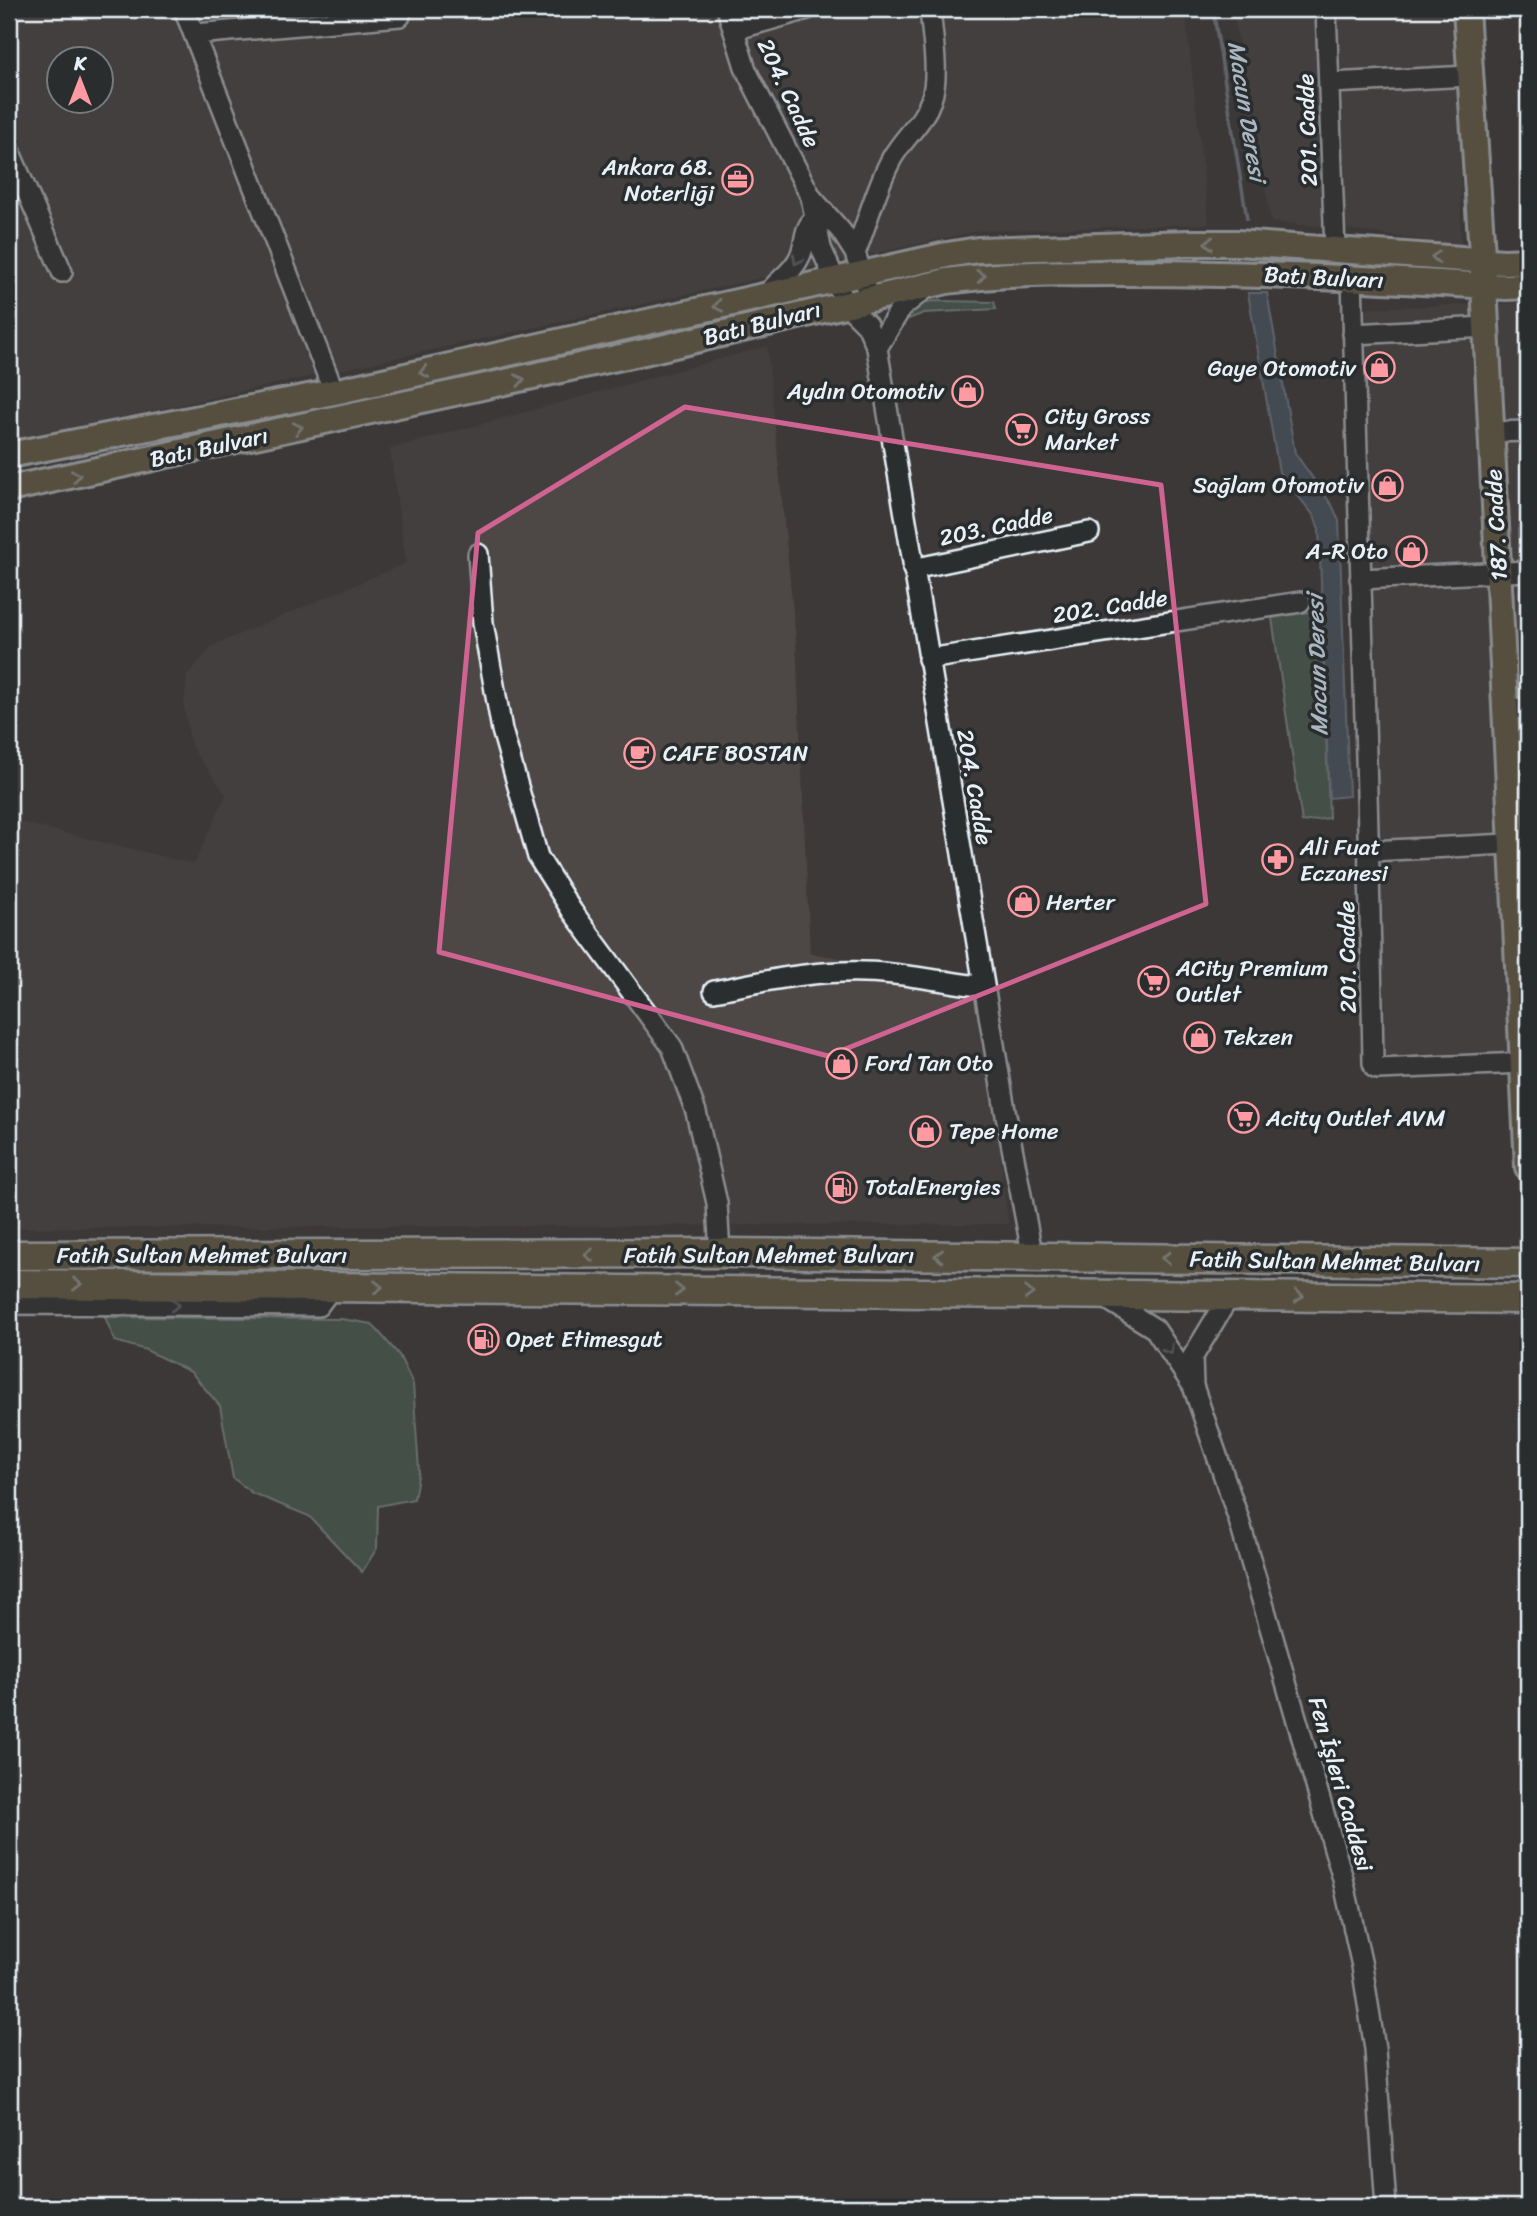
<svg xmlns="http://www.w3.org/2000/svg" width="1537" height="2216" viewBox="0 0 1537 2216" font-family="Sriracha,sans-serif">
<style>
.built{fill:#4d4644;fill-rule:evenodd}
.green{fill:#506b5b;stroke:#9caeaa;stroke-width:2}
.water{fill:#4d6070;stroke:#8b9aa6;stroke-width:2}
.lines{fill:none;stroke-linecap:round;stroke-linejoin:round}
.stream{stroke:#8b9aa6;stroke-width:3.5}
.minor-casing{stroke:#e8f1f8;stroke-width:24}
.major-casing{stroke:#e8f1f8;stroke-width:30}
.highway-casing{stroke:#e8f1f8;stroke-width:33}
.minor{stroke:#2a2d2e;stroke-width:19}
.major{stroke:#746c4b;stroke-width:24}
.highway{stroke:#746c4b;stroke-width:28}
.oneway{stroke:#babcb3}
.oneway2{stroke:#6c7275}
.marked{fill:none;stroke:#cf6492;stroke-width:5;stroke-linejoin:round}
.labels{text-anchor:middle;stroke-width:7;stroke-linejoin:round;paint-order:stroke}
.street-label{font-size:23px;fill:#e8f1f8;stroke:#2a2d2e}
.poi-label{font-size:23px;fill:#e8f1f8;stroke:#2a2d2e;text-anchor:start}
.water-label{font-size:24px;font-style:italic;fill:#aab7c2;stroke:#2a2d2e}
</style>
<rect width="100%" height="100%" fill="#3d3939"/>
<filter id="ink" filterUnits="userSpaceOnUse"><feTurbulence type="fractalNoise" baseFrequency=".0143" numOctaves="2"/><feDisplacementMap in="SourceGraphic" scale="14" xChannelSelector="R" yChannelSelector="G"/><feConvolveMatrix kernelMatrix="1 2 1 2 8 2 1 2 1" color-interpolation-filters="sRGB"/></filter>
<g filter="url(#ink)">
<path class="built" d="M9,9h1176l24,215 -231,7 -969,211zM60,60h42v42h-42z
M1233,9h227l1,237 -121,-18 -68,-6 -19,-88z
M1528,303v749l-150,12 -17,-756z
M767,346l29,295 14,312 160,26 22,97 16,148 -999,4v-371l6,-36 179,43 32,-69 -35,-49 -7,-40 3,-30 25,-30 194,-83 -16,-114z"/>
<path class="green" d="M936,301l58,1 2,7 -72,4 -21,8 1,-9 15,-9z
M1322,610l7,208 -27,4 -30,-204z
M105,1317l236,2 31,5 27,31 14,29 6,87 -5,28 -36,7 -1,42 -15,24 -53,-56 -57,-23 -19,-15 -13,-72 -29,-34 -45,-22 -31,-9z"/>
<path class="water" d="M1248,293h19l28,160 38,54 6,14 10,275 -20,2 -10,-269 -5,-13 -35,-44z"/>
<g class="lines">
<path class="stream" d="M1213,9l34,210"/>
<defs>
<path id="minor" d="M184,9l150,383
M727,9l19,61 65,127 30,34 14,22 11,34
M1326,9l9,241
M734,30l74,-21
M196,34l204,-18 1,-7
M1330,83l140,-7
M9,150l53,122
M811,197l10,51 24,55 22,22 10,23 128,762 28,148
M855,253c13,-32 21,-66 37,-95 12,-21 31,-35 39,-58 9,-25 1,-65 -1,-91
M1352,277c7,262 17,524 21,786l2,5 3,1 145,-6
M767,295c10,-15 26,-22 33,-39 6,-12 3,-28 14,-36
M1353,334l133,-7
M877,348l24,-40 25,-20
M1491,432l37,-1
M478,554l5,69 19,107 36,127 34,54 100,136 24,65 21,91 3,51
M913,569l176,-37
M1360,579l168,-8
M928,659l372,-57
M1505,709l23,-1
M1370,851l158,-8
M714,991c42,-8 85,-18 129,-19 47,-2 94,9 141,15
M1102,1296l53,33 38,57 45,131 105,362 19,87 13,83 11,158
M9,1304l309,2 15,-20
M1193,1385l-1,-27 38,-63"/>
<path id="major" d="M1466,9l18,276 44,882
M9,455l325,-63 613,-137 31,-5 210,-7h49l267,19 24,-1
M9,489l635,-137 303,-71c63,-9 127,-8 191,-8 123,0 246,6 368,14l22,-1"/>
<path id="highway" d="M9,1255l718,-2 801,10
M9,1284l1519,15"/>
</defs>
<use href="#minor" class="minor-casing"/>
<use href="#major" class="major-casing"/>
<use href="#highway" class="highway-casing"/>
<use href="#minor" class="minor"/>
<use href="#major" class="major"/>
<use href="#highway" class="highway"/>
</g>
<defs><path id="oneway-chevron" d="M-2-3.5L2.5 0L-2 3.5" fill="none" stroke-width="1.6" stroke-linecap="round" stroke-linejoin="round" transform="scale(1.75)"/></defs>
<g class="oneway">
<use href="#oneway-chevron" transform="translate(1209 243) rotate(-179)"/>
<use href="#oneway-chevron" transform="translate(1436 257) rotate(-176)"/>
<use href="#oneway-chevron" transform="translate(981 276) rotate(-6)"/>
<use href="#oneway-chevron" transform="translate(718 306) rotate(167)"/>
<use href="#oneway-chevron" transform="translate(424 372) rotate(167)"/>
<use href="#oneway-chevron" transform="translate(520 380) rotate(-12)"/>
<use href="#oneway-chevron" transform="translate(298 428) rotate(-12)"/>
<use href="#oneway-chevron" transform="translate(76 476) rotate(-12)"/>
<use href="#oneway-chevron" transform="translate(589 1255) rotate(179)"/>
<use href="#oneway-chevron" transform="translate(939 1256) rotate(-179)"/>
<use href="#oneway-chevron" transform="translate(1166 1258) rotate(-179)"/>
<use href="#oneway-chevron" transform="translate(77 1284)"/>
<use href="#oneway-chevron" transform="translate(378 1287) rotate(1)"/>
<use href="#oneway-chevron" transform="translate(679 1290) rotate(1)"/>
<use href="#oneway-chevron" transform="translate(1029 1293) rotate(1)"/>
<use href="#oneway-chevron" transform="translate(1299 1296) rotate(1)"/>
</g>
<g class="oneway2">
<use href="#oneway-chevron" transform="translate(797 260) rotate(118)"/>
<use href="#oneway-chevron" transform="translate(175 1305)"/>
<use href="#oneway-chevron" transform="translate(1169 1350) rotate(57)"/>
</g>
</g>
<path d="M0 0H1537V2216H0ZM685,407l476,78 45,419 -378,152 -389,-104 39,-419z" fill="#3d3939" fill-opacity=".55" fill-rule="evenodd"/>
<path class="marked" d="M685,407l476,78 45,419 -378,152 -389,-104 39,-419z"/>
<defs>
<symbol id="office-ring" viewBox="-11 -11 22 22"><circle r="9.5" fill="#2a2d2e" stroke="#ff9aa2" stroke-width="1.5"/><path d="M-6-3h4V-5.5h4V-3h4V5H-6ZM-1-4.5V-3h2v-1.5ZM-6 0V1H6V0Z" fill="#ff9aa2"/></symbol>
<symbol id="shop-ring" viewBox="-11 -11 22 22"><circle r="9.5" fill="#2a2d2e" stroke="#ff9aa2" stroke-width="1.5"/><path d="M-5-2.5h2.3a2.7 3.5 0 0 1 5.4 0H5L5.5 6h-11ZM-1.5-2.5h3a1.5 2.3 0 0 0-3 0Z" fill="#ff9aa2"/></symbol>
<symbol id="supermarket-ring" viewBox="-11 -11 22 22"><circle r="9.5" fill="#2a2d2e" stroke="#ff9aa2" stroke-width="1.5"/><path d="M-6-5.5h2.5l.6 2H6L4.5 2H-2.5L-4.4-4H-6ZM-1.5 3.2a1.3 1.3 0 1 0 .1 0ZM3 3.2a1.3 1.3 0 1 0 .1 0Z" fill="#ff9aa2"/></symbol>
<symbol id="cafe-ring" viewBox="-11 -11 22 22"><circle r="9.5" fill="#2a2d2e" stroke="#ff9aa2" stroke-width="1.5"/><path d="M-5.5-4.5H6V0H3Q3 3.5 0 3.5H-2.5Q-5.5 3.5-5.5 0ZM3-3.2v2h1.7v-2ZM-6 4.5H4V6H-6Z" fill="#ff9aa2"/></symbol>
<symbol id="pharmacy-ring" viewBox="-11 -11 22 22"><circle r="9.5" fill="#2a2d2e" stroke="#ff9aa2" stroke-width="1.5"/><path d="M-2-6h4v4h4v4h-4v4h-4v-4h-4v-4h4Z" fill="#ff9aa2"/></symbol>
<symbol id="fuel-ring" viewBox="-11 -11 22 22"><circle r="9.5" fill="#2a2d2e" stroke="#ff9aa2" stroke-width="1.5"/><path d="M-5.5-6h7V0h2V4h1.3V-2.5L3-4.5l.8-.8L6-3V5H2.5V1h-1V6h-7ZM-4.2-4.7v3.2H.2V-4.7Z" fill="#ff9aa2"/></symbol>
</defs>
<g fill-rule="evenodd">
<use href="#office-ring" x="720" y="162" width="35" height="35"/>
<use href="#shop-ring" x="1362" y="350" width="35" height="35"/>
<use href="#shop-ring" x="950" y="374" width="35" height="35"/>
<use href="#supermarket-ring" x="1004" y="412" width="35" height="35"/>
<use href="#shop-ring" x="1370" y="468" width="35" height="35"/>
<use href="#shop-ring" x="1394" y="534" width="35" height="35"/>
<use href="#cafe-ring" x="622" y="736" width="35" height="35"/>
<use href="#pharmacy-ring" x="1260" y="842" width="35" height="35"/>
<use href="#shop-ring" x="1006" y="884" width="35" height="35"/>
<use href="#supermarket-ring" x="1136" y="964" width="35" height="35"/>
<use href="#shop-ring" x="1182" y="1020" width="35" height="35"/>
<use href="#shop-ring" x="824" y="1046" width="35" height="35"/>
<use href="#supermarket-ring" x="1226" y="1100" width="35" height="35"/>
<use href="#shop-ring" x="908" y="1114" width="35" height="35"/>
<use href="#fuel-ring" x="824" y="1170" width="35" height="35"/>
<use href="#fuel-ring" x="466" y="1322" width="35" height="35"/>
</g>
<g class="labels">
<g class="street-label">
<text transform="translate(789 93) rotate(65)" y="8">204. Cadde</text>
<text transform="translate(1307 130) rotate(-92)" y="8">201. Cadde</text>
<text transform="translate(1324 277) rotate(3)" y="8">Batı Bulvarı</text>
<text transform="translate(762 323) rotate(-14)" y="8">Batı Bulvarı</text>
<text transform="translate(209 447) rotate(-12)" y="8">Batı Bulvarı</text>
<text transform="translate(1496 525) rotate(-93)" y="8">187. Cadde</text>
<text transform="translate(996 526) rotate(-12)" y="8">203. Cadde</text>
<text transform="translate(1110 606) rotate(-9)" y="8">202. Cadde</text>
<text transform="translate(975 787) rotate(80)" y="8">204. Cadde</text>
<text transform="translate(1347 957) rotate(-91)" y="8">201. Cadde</text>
<text x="202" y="1263">Fatih Sultan Mehmet Bulvarı</text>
<text x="769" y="1263">Fatih Sultan Mehmet Bulvarı</text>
<text transform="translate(1335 1261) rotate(1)" y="8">Fatih Sultan Mehmet Bulvarı</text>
<text transform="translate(1341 1784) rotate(74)" y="8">Fen İşleri Caddesi</text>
</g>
<g class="poi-label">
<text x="714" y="175" text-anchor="end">Ankara 68.<tspan x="714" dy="26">Noterliği</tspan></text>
<text x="1356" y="376" text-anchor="end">Gaye Otomotiv</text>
<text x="944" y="399" text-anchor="end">Aydın Otomotiv</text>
<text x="1045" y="424">City Gross<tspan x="1045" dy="26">Market</tspan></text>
<text x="1364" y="493" text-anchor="end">Sağlam Otomotiv</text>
<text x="1388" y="559" text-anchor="end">A-R Oto</text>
<text x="663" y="761">CAFE BOSTAN</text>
<text x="1300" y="855">Ali Fuat<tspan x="1300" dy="26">Eczanesi</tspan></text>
<text x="1046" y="910">Herter</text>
<text x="1176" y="976">ACity Premium<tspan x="1176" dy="26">Outlet</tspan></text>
<text x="1223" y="1045">Tekzen</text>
<text x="865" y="1071">Ford Tan Oto</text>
<text x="1266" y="1126">Acity Outlet AVM</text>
<text x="949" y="1139">Tepe Home</text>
<text x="865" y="1195">TotalEnergies</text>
<text x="506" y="1347">Opet Etimesgut</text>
</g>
<g class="water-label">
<text transform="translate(1247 111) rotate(81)" y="8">Macun Deresi</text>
<text transform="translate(1317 665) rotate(-92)" y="8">Macun Deresi</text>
</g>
</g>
<rect width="1537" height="2216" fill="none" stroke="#2a2d2e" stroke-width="35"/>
<rect x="18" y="18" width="1502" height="2181" fill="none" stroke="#e8f1f8" stroke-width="2.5" filter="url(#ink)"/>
<g transform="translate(80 80)"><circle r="33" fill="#2a2d2e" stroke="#767b7f" stroke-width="2"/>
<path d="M0-5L12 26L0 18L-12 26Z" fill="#ff9aa2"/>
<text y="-10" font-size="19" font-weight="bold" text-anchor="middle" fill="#e8f1f8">K</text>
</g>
</svg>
